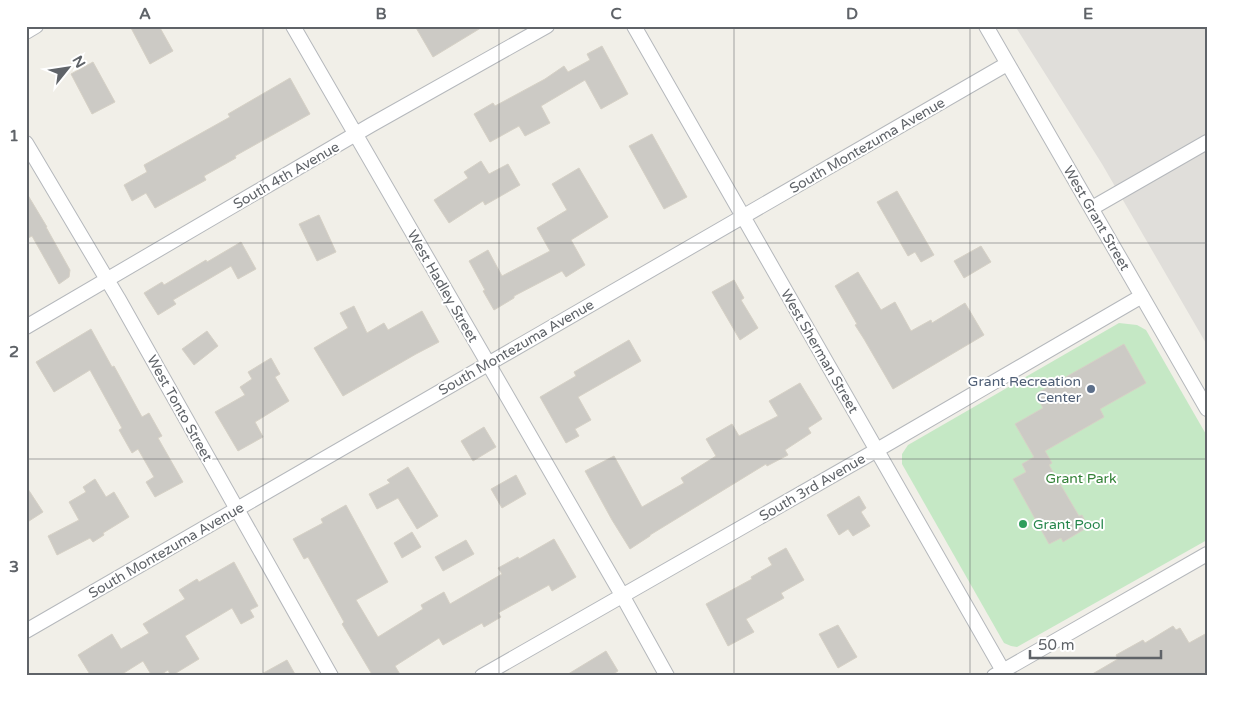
<svg xmlns="http://www.w3.org/2000/svg" width="1233" height="702" viewBox="0 0 1233 702" font-family="'Varela Round',sans-serif">
<style>
.industrial{fill:#e0deda}
.green{fill:#c5e8c5}
.building{fill:#cccac5;stroke:#d6d1c6}
.lines{fill:none;stroke-linecap:round;stroke-linejoin:round}
.minor-casing{stroke:#b5b8bc;stroke-width:16}
.minor{stroke:#fff;stroke-width:14}
.grid{fill:none;stroke:#5f6368;stroke-width:1;stroke-opacity:0.55}
.service-dot{fill:#5c6f8a;stroke:#fff;stroke-width:2}
.leisure-dot{fill:#2e9e5b;stroke:#fff;stroke-width:2}
.labels{text-anchor:middle;stroke-width:4;stroke-linejoin:round;paint-order:stroke}
.street-label{font-size:14px;fill:#5f6368;stroke:#fff}
.service-label{font-size:14px;fill:#4e5e75;stroke:#fff;text-anchor:end}
.park-label{font-size:14px;fill:#348238;stroke:#fff}
.leisure-label{font-size:14px;fill:#27864d;stroke:#fff;text-anchor:start}
.neatline{fill:none;stroke:#5f6368;stroke-width:2}
.grid-label{font-size:16px;text-anchor:middle;font-weight:bold;fill:#5f6368}
</style>
<rect width="100%" height="100%" fill="#f1efe8"/>
<path class="industrial" d="M1015,26h192v319l-105,-181z"/>
<path class="green" d="M1119,323l18,2 9,5 61,106v104l-190,107 -6,-1 -7,-3 -102,-179v-10l6,-9z"/>
<path class="building" d="M130,26h29l14,25 -23,13z
M415,26h69l-51,31z
M602,46l26,48 -27,15 -16,-29 -44,26 9,17 -25,13 -6,-10 -29,16 -16,-28 19,-11 2,3 50,-27 19,-13 4,6 22,-12 -3,-6z
M93,62l22,40 -23,12 -21,-40z
M290,78l20,36 -75,42 1,2 -32,18 2,4 -51,28 -9,-15 -14,8 -8,-16 23,-13 -3,-7 86,-48 -2,-3z
M652,134l35,63 -23,12 -35,-63z
M481,161l8,13 19,-10 12,21 -35,20 -2,-4 -34,22 -15,-23 34,-22 -4,-6z
M579,168l29,49 -37,23 14,25 -19,12 -4,-6 -48,25v2l-20,12 -11,-19 2,-1 -16,-29 19,-11 14,26 48,-25 -13,-23 30,-18 -15,-26z
M897,191l37,64 -13,7 -6,-10 -7,4 -31,-54z
M26,192l21,35h-1l24,43 -1,7 -10,7 -27,-48 -6,3z
M319,215l17,37 -19,9 -18,-37z
M241,242l15,27 -18,10 -7,-13 -58,34 3,4 -18,11 -14,-22 18,-11 2,3 42,-25 1,2z
M981,246l10,16 -27,16 -10,-17z
M858,272l23,38 14,-8 16,29 20,-11 1,3 33,-20 19,32 -91,54 -29,-50 -9,-14 2,-1 -22,-38z
M734,280l10,18 -3,2 17,28 -18,12 -28,-48z
M354,306l13,27 17,-10 4,7 34,-19 17,31 -23,12 -73,42 -29,-48 34,-20 -8,-15z
M91,329l21,38 2,-1 28,51 7,-4 13,23 -4,2 25,44 -28,15 -9,-15 8,-5 -16,-28 -6,4 -13,-23 3,-2 -32,-58 -36,22 -18,-30z
M207,331l11,15 -24,19 -12,-16z
M629,340l12,21 -63,36 13,23 -16,9 4,7 -13,7 -26,-46 36,-21 -2,-4z
M1124,344l22,39 -46,26 4,8 -59,34 7,12 -3,2 30,51 3,-1 6,12 -25,15 -2,-4 -12,6 -36,-65 13,-7 -4,-8 12,-7 -19,-33 28,-16 -7,-14z
M271,358l9,16 -5,3 14,24 -34,21 8,15 -25,14 -23,-39 30,-17 -5,-8 12,-8 -4,-7z
M800,383l22,36 -14,9 3,5 -26,17 3,5 -21,11 -1,-2 -116,71v1l-20,13 -18,-29 -27,-49 29,-15 28,51 42,-24 -3,-5 35,-22 -10,-17 26,-15 7,12 39,-20 -9,-15z
M484,427l12,20 -23,14 -12,-20z
M408,467l30,49 -21,13 -19,-31 -21,11 -8,-15 21,-11 -3,-3z
M516,475l10,19 -24,14 -11,-19z
M95,479l11,18 8,-5 15,25 -26,16 1,2 -11,7 -3,-4 -33,17 -9,-19 31,-16 -10,-18 17,-10 -3,-5z
M26,486l17,26 -17,11z
M859,496l7,12 -5,4 9,14 -17,10 -5,-7 -9,6 -12,-20z
M346,505l42,77 -32,18 22,37 45,-28 -2,-4 23,-13 6,12 52,-30 -4,-6 20,-11 1,2 35,-20 22,38 -24,14 -3,-6 -51,28 3,4 -17,10 -2,-4 -39,22 -4,-7 -44,28 6,10h-28l-31,-52 2,-2 -36,-65 -4,2 -11,-20 30,-16 -2,-4z
M412,532l9,15 -19,11 -8,-15z
M466,540l8,14 -31,17 -8,-14z
M786,548l18,32 -23,13 3,5 -38,21 8,13 -26,14 -22,-42 46,-25 -1,-2 21,-12 -4,-7z
M234,562l24,44 -8,4 4,7 -13,7 -9,-16 -47,28 14,23 -28,17 -3,-6 -9,6h-7l-9,-15 -24,15h-28l-13,-21 34,-21 9,15 28,-16 -6,-9 42,-25 -6,-9 18,-11 2,3z
M838,625l19,32 -19,11 -19,-34z
M1173,626l3,4 4,-2 9,15 18,-10v43h-118l29,-17 -2,-4 27,-15 2,3z
M606,651l12,20 -8,5h-45z
M287,660l9,16h-38z"/>
<g class="lines">
<defs>
<path id="minor" d="M293,26l329,569 45,81
M634,26l372,650
M986,26l221,383
M26,32l10,-6
M26,143l92,155 213,378
M1092,208l115,-66
M26,327l345,-202 176,-99
M26,631l981,-567
M482,676l395,-226 265,-154
M994,676l213,-122"/>
</defs>
<use href="#minor" class="minor-casing"/>
<use href="#minor" class="minor"/>
</g>
<path class="grid" d="M263,26v650M499,26v650M734,26v650M970,26v650M26,243h1181M26,459h1181"/>
<circle class="service-dot" cx="1091" cy="389" r="5"/>
<circle class="leisure-dot" cx="1023" cy="524" r="5"/>
<g class="labels">
<g class="street-label">
<text transform="translate(867 145) rotate(-30)" y="5">South Montezuma Avenue</text>
<text transform="translate(286 175) rotate(-30)" y="5">South 4th Avenue</text>
<text transform="translate(1097 218) rotate(60)" y="5">West Grant Street</text>
<text transform="translate(443 286) rotate(60)" y="5">West Hadley Street</text>
<text transform="translate(516 347) rotate(-30)" y="5">South Montezuma Avenue</text>
<text transform="translate(820 351) rotate(60)" y="5">West Sherman Street</text>
<text transform="translate(180 408) rotate(61)" y="5">West Tonto Street</text>
<text transform="translate(812 487) rotate(-30)" y="5">South 3rd Avenue</text>
<text transform="translate(166 550) rotate(-30)" y="5">South Montezuma Avenue</text>
</g>
<g class="service-label">
<text x="1081" y="386">Grant Recreation<tspan x="1081" dy="16">Center</tspan></text>
</g>
<g class="park-label">
<text x="1081" y="483">Grant Park</text>
</g>
<g class="leisure-label">
<text x="1033" y="529">Grant Pool</text>
</g>
</g>
<rect width="1233" height="702" fill="none" stroke="#ffffff" stroke-width="55"/>
<g transform="translate(68 68) rotate(60)" stroke="#ffffff" stroke-width="4" paint-order="stroke">
<path d="M0-4L9 19L0 12L-9 19Z" fill="#5f6368"/>
<text y="-8" font-size="14" font-weight="bold" text-anchor="middle" fill="#5f6368">N</text>
</g>
<path d="M1030 650v8h131v-8" fill="none" stroke="#5f6368" stroke-width="2.5"/>
<text x="1038" y="650" font-size="15" fill="#5f6368" stroke="#ffffff" stroke-width="4" paint-order="stroke">50 m</text>
<rect x="28" y="28" width="1178" height="646" class="neatline"/>
<g class="grid-label">
<text x="145" y="19">A</text>
<text x="381" y="19">B</text>
<text x="616" y="19">C</text>
<text x="852" y="19">D</text>
<text x="1088" y="19">E</text>
<text x="14" y="141">1</text>
<text x="14" y="357">2</text>
<text x="14" y="572">3</text>
</g>
</svg>
